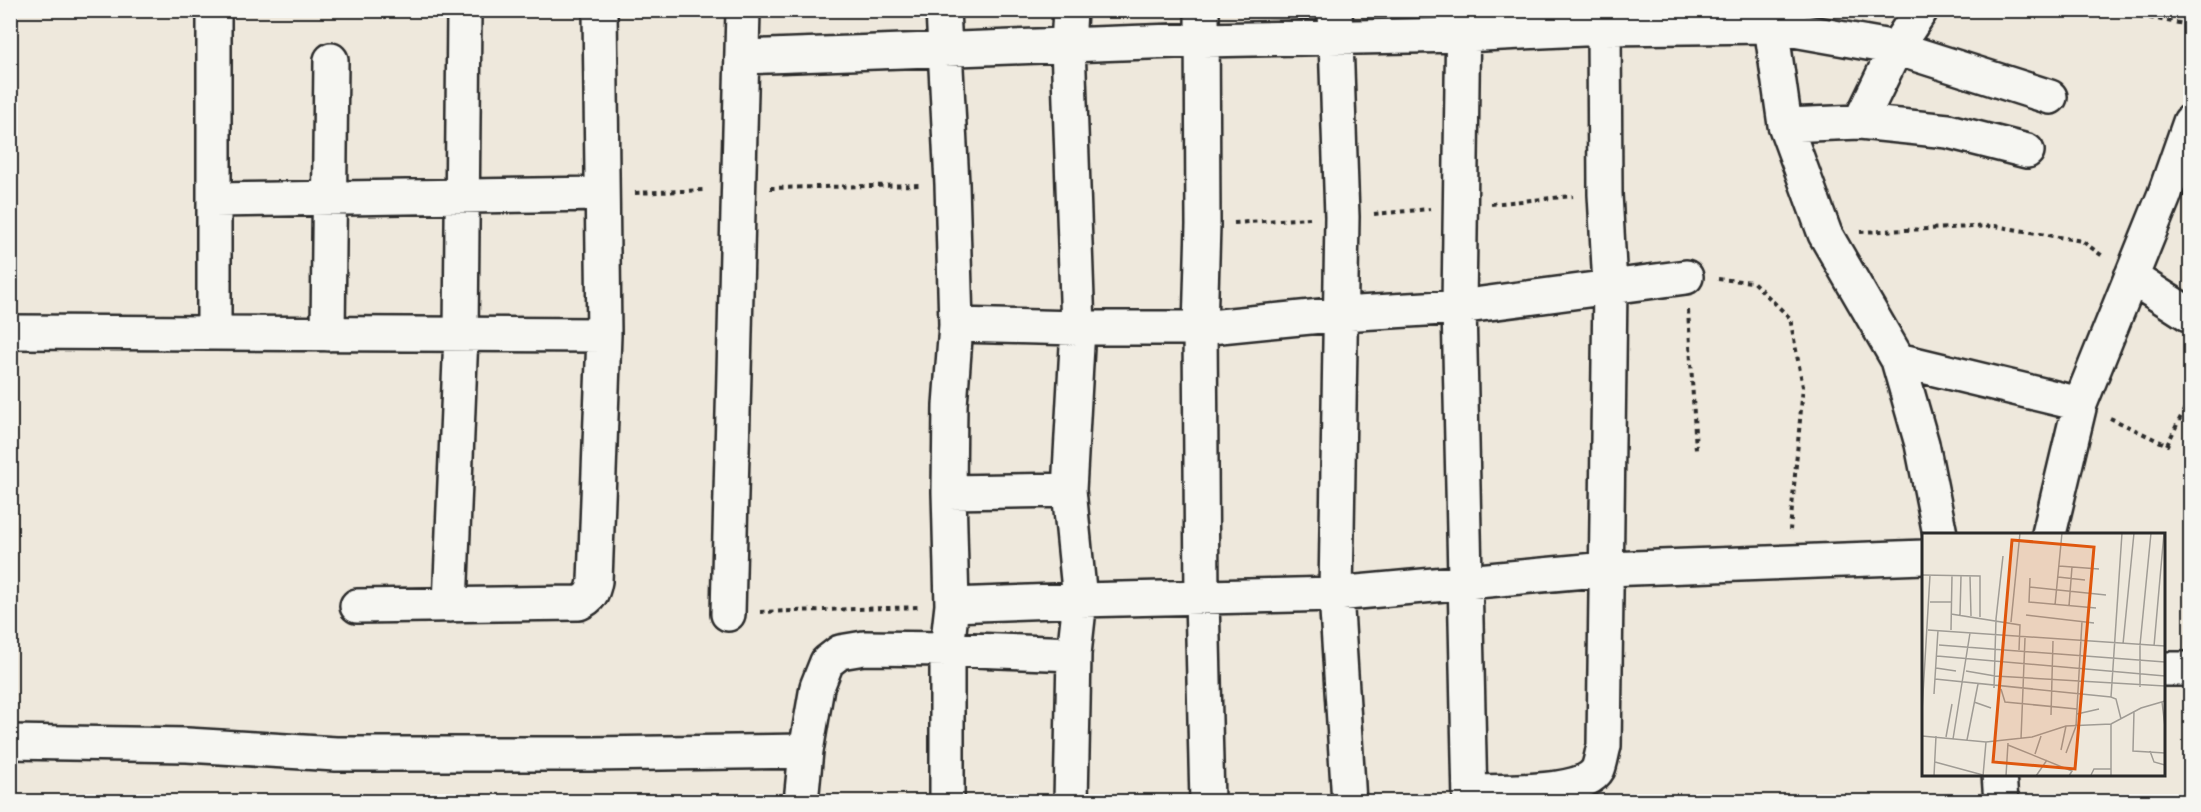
<svg xmlns="http://www.w3.org/2000/svg" width="2201" height="812" viewBox="0 0 2201 812" font-family="Kalam,sans-serif">
<style>
.lines{fill:none;stroke-linecap:round;stroke-linejoin:round}
.street-casing{stroke:#2b2b2b;stroke-width:38}
.path{stroke:#2b2b2b;stroke-width:4;stroke-dasharray:4.5 4.5;stroke-linecap:butt}
.street{stroke:#f6f6f2;stroke-width:33}
.inset-road{fill:none;stroke:#a09c95;stroke-width:1.5}
.view{fill:#df570e;fill-opacity:0.15;stroke:#df570e;stroke-width:3}
.inset-edge{fill:none;stroke:#2b2b2b;stroke-width:3}
</style>
<rect width="100%" height="100%" fill="#eee8dc"/>
<filter id="ink" filterUnits="userSpaceOnUse"><feTurbulence type="fractalNoise" baseFrequency=".0167" numOctaves="2"/><feDisplacementMap in="SourceGraphic" scale="12" xChannelSelector="R" yChannelSelector="G"/><feConvolveMatrix kernelMatrix="1 2 1 2 8 2 1 2 1" color-interpolation-filters="sRGB"/></filter>
<g filter="url(#ink)">
<g class="lines">
<defs>
<path id="street" d="M214,10v323
M943,10l9,174 4,141 -6,80 -1,87 3,113 -5,44v153
M1070,10l-2,35 10,283 -9,162 11,110 -6,54 -3,148
M1202,10l1,215 -3,103 2,270 5,204
M1335,10l7,207 -6,377 13,208
M1463,10l-4,297 11,495
M1772,10l-1,16 14,99 40,109 73,126 24,84 18,90
M742,57l460,-17 261,-5 141,-7 167,-2 125,22 154,49
M1860,122l36,-74 25,-38
M1785,125l75,-3 88,9 79,20
M214,200l387,-6
M2131,277l59,38
M956,325l122,3h122l141,-14 118,-7 227,-30
M10,332l594,3
M328,334l3,-274
M1898,360l182,44
M949,492l120,-2
M2049,534l31,-130 84,-208 26,-74
M450,605l11,-270 3,-325
M952,605l128,-5 256,-6 271,-25 317,-12
M357,606l222,-3c11,-5 14,-10 16,-22l9,-246 -4,-325
M728,614l15,-604
M2164,669h26
M10,742l177,3 149,9h254l216,-3
M1999,774l2,28
M1471,792c28,-1 113,3 127,-23 3,-7 4,-17 6,-23l6,-460 -5,-92 -1,-166
M801,802l5,-51 11,-64 10,-25 13,-10 24,-4 83,1 127,5"/>
</defs>
<use href="#street" class="street-casing"/>
<path class="path" d="M2105,10l85,15
M770,188l151,-3
M635,193l70,-3
M1491,204l82,-8
M1374,214l56,-5
M1234,223l76,-5
M1860,232l135,-6 87,15 22,16
M1718,279l35,3 37,36 13,69 -13,143
M1688,310l8,140
M2110,418l57,27 23,-47
M760,612l161,-5"/>
<use href="#street" class="street"/>
</g>
</g>
<g transform="translate(1922 533)">
<rect width="243" height="243" fill="#eee8dc"/>
<path class="inset-road" d="M137,33l40,3M0,42l58,1v41M48,43l1,40M136,44l27,3M108,45l-1,24 67,6M107,54l77,8M8,69h22M133,72l7,-72M147,73l3,-39M29,81l69,11 -1,25M38,82l1,-39M104,82l68,8M89,89l9,-89M6,97l237,16M29,97l1,-54M201,111l11,-111M17,112l226,17M232,113l10,-113M15,123l228,20M14,135l20,3M44,138l29,5 170,10M13,146l176,18 5,2 5,20M218,154v-42l11,-112M72,155l2,-69 7,-63M79,156l4,13 72,7M12,161l4,-64M189,164l11,-164M52,169l17,6M240,169l3,25M0,178l8,-136M212,178l-1,40 32,2M155,181l22,-5M129,182l2,-74M189,191v52M0,203l64,6 46,-5 34,-11 45,-2 30,-16 24,-7M24,204l6,-33M31,206l17,-106M99,206l4,-101M45,207l11,-56M86,212l64,26 -3,5M139,217l5,-24M228,218l4,11 11,3M144,220l10,-27 6,-105M113,221l6,-18M13,229l48,13M169,242l3,-6h17M12,243l2,-40M61,243l3,-34M84,243l2,-33M114,243l11,-16"/>
<path class="view" d="M90,7l82,7 -19,222 -82,-7z"/>
<rect width="243" height="243" class="inset-edge"/>
</g>
<rect width="2201" height="812" fill="none" stroke="#f6f6f2" stroke-width="36"/>
<rect x="18" y="18" width="2165" height="776" fill="none" stroke="#2b2b2b" stroke-width="2" filter="url(#ink)"/>
</svg>
